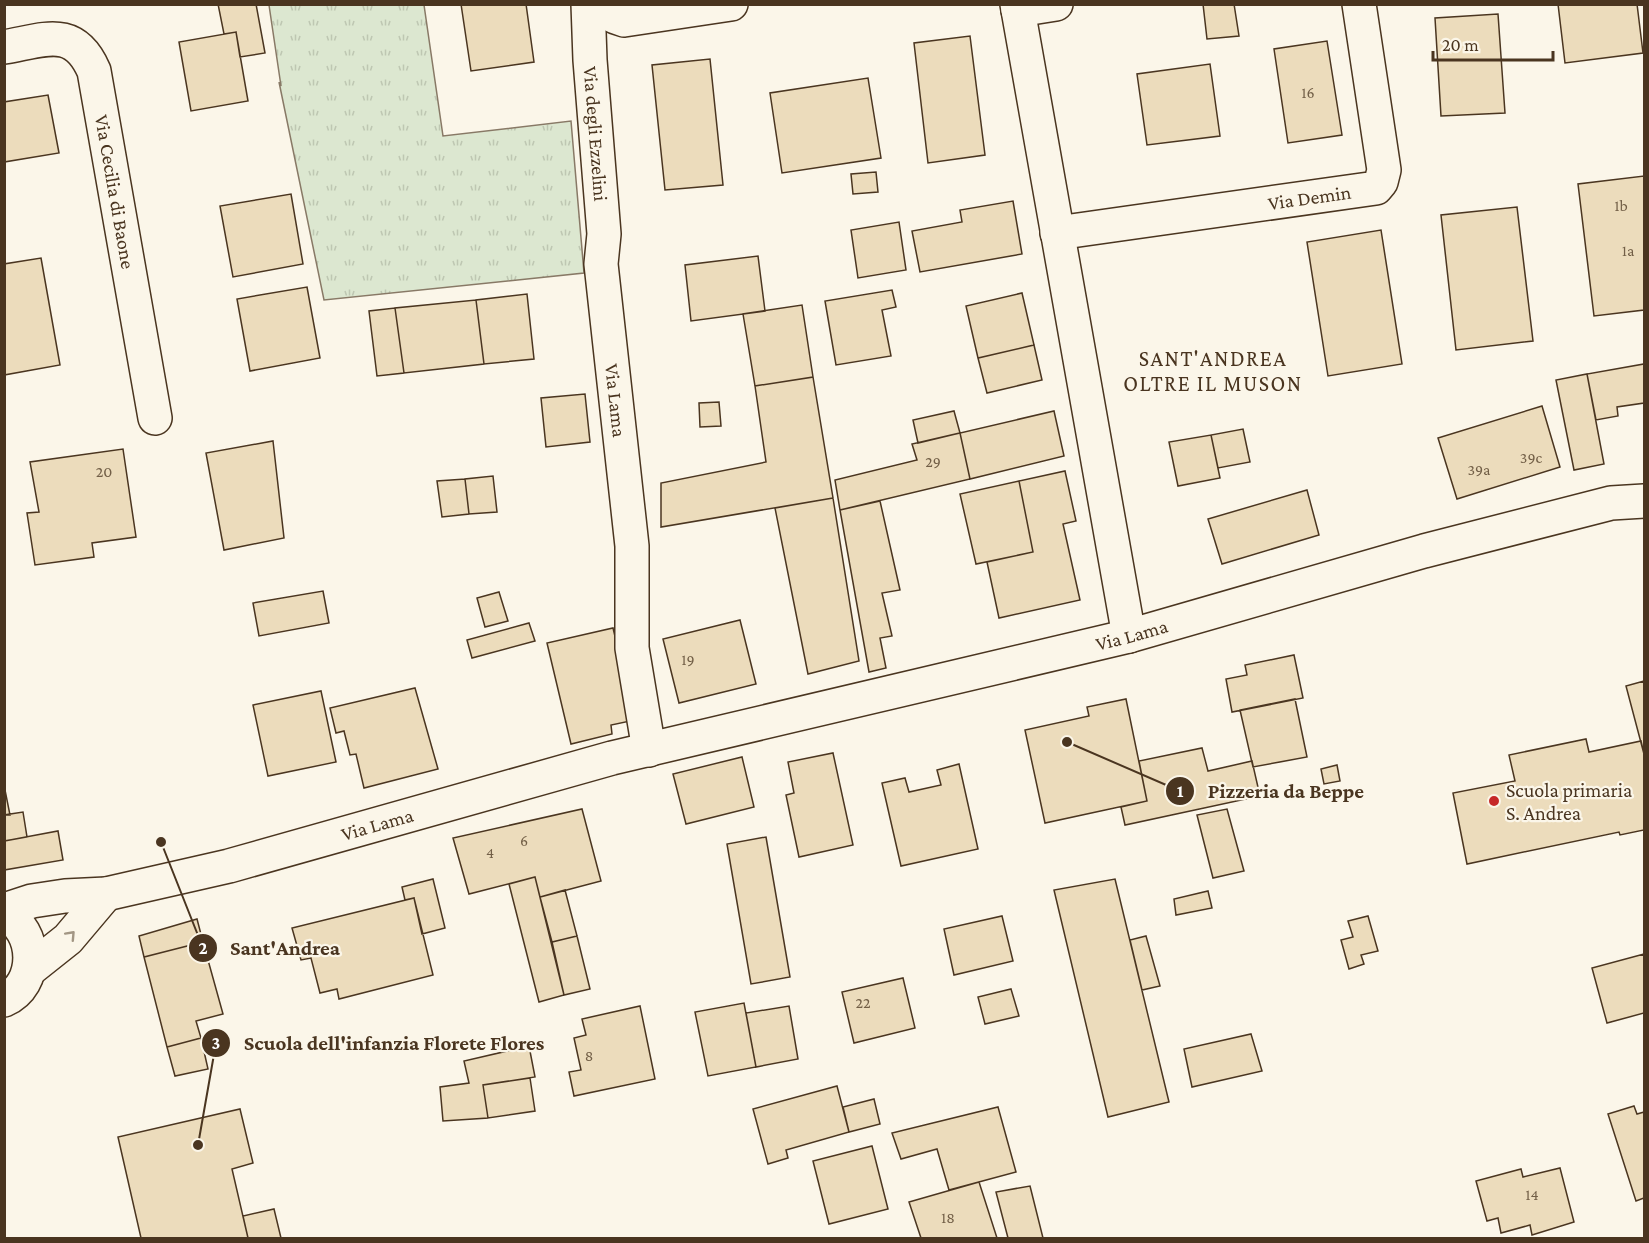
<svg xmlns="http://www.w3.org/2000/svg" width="1649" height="1243" viewBox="0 0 1649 1243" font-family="'Crimson Pro',serif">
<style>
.park{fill:url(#park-tufts);stroke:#887966;stroke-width:1.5}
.building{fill:#ecdcbc;stroke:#4a3520;stroke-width:1.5}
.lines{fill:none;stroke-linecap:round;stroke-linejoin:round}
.street-casing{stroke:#4a3520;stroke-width:36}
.secondary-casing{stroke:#4a3520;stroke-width:36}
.street{stroke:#fbf6e9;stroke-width:33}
.secondary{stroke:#fbf6e9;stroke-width:33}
.oneway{stroke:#a29684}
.poi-dot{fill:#c62828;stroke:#fbf6e9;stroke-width:2}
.labels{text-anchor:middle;stroke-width:4.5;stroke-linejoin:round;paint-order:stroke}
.number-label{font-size:16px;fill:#725f47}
.street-label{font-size:20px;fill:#4a3520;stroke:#fbf6e9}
.poi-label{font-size:20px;fill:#4a3520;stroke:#fbf6e9;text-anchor:start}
.quarter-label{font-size:22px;letter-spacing:1.5px;fill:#4a3520;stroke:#fbf6e9}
.leader{fill:none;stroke:#4a3520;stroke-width:2}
.callout-dot{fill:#4a3520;stroke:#fbf6e9;stroke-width:2}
.mark-label{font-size:18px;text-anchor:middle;font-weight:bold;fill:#fff}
.callout-label{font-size:21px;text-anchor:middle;font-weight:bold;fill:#4a3520;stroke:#fbf6e9;stroke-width:4.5;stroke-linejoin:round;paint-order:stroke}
</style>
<defs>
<pattern id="park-tufts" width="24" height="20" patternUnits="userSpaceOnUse" patternTransform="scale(1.5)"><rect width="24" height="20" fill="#dce7d0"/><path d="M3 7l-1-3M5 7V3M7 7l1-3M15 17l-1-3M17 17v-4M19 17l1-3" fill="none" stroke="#bec7b2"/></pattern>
</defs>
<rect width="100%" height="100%" fill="#fbf6e9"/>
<path class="park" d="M269,5h155l19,131 128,-15 13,152 -260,27 -45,-218 2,4z"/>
<path class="building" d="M218,4h38l9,49 -25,4 -4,-25 -12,2z
M461,4h65l8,58 -63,9z
M1203,4h31l5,32 -32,3z
M1558,4h79l6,49 -78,10z
M1498,14l7,99 -64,3 -6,-98z
M236,32l12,69 -57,10 -12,-69z
M970,36l15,119 -57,8 -14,-120z
M1327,41l15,94 -54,8 -14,-94z
M710,59l13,126 -58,5 -13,-125z
M1210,64l10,72 -73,9 -10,-71z
M868,78l13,80 -99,15 -12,-80z
M48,95l11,58 -55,9v-60z
M876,172l2,20 -25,2 -2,-20z
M1644,176v134l-50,6 -16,-132z
M291,194l12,70 -70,13 -13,-71z
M1013,201l9,53 -102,18 -8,-41 50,-9 -2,-12z
M1517,207l16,134 -77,9 -15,-135z
M899,222l7,48 -48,8 -7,-48z
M1381,230l21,134 -74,12 -21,-134z
M758,256l7,55 -74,10 -6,-56z
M41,258l19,107 -56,10v-111z
M307,287l13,71 -70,13 -13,-72z
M892,290l4,17 -14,3 9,46 -55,9 -11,-64z
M1022,293l12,52 -56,13 -12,-52z
M527,294l7,65 -50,5 -8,-64z
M476,300l8,64 -80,9 -9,-65z
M802,305l11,72 -58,9 -12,-72z
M395,308l9,65 -27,3 -8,-65z
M1034,345l8,35 -55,13 -9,-35z
M1644,364v39l-27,4 1,9 -22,4 -9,-46z
M1587,374l17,90 -30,6 -18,-90z
M813,377l20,121 -172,29v-44l105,-21 -11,-76z
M585,394l5,48 -44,5 -5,-49z
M719,402l2,24 -21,1 -1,-24z
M1542,406l18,61 -103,32 -19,-61z
M954,411l6,22 -42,10 -5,-23z
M1054,411l10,45 -94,23 -10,-46z
M1243,429l7,33 -32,6 -7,-33z
M960,433l10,46 -130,31 -5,-30 82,-20 -5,-16z
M1211,435l9,43 -42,8 -9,-44z
M273,441l11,97 -60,12 -18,-97z
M123,449l13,88 -44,6 2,14 -59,8 -8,-52 12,-1 -9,-50z
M1065,471l11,50 -13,3 17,76 -81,18 -12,-56 46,-10 -14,-71z
M493,476l4,36 -28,2 -4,-35z
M465,479l4,35 -27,3 -5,-36z
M1019,481l14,71 -57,12 -16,-70z
M1307,490l12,45 -97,29 -14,-45z
M833,498l26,163 -51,13 -33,-166z
M880,501l20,89 -18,3 10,43 -12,2 6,30 -17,4 -29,-162z
M323,591l6,32 -70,13 -6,-33z
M499,592l9,29 -23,6 -8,-29z
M740,620l16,64 -77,19 -16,-64z
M529,623l6,18 -63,17 -5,-18z
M613,628l22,92 -24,5 1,9 -41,10 -24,-101z
M1294,655l9,43 -71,14 -6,-33 21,-4 -2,-10z
M1644,681v73l-18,-68z
M415,688l23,81 -74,19 -8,-34 -6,1 -6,-24 -8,2 -6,-25z
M321,691l15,71 -68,14 -15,-71z
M1126,699l21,102 -102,22 -20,-93 64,-14 -2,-9z
M1295,699l12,58 -54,10 -13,-57z
M1586,739l3,13 52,-11 3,13v76l-24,5 -1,-3 -152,32 -14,-71 62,-12 -6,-26z
M1202,748l6,23 44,-10 8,35 -135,29 -4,-18 26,-6 -8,-40z
M833,753l20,92 -54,12 -13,-62 8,-2 -6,-31z
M742,757l12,50 -68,17 -13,-50z
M959,764l19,85 -77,17 -19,-83 23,-5 4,14 32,-7 -4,-15z
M1337,765l3,16 -16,3 -3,-15z
M4,785l6,30h-6z
M582,809l19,72 -61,16 -5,-20 -66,17 -16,-56z
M1227,809l17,62 -31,7 -16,-63z
M23,812l4,25 -23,4v-26z
M58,831l5,29 -59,10v-29z
M766,837l24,140 -39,7 -24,-140z
M535,877l29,118 -25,7 -30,-118z
M433,879l12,49 -23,6 -8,-36 -9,2 -3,-13z
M1115,879l54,223 -61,15 -54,-227z
M565,890l12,46 -25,6 -12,-45z
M1208,891l4,17 -36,7 -2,-16z
M414,898l19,77 -94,24 -2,-10 -17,4 -9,-35 -10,2 -9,-32z
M1002,916l11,45 -59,14 -10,-46z
M1368,916l10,35 -17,4 3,9 -15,5 -8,-29 12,-3 -5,-16z
M197,919l6,23 -59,15 -5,-21z
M577,936l13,53 -26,6 -12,-53z
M1146,936l14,50 -18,4 -12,-50z
M203,942l20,72 -27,7 5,17 -34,9 -23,-90z
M1644,954v59l-37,10 -15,-55z
M903,978l12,50 -61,15 -12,-51z
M1011,989l8,27 -34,8 -7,-27z
M744,1003l12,64 -48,9 -13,-64z
M640,1006l15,73 -81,17 -5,-24 12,-2 -7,-32 12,-3 -4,-16z
M789,1006l9,53 -42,8 -10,-54z
M1251,1034l11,37 -70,16 -8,-38z
M201,1038l7,31 -33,7 -8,-29z
M529,1046l6,31 -52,8 5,33 -45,3 -3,-34 29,-4 -5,-22z
M530,1078l5,33 -47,7 -5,-33z
M837,1086l12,46 -63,18 2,8 -20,6 -15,-55z
M874,1099l6,25 -31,8 -6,-25z
M1634,1106l3,8 7,-2v86l-8,3 -28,-87z
M998,1107l18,65 -67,18 -12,-41 -36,10 -9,-26z
M240,1109l13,54 -21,6 16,69h-107l-23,-101z
M872,1146l16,63 -59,15 -16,-63z
M1560,1168l14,54 -42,13 -2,-10 -29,8 -3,-15 -11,3 -11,-40 45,-12 2,8z
M979,1182l18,56h-76l-12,-36z
M1030,1186l13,52h-35l-12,-46z
M274,1209l7,29h-33l-5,-22z"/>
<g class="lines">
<defs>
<g id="street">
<path id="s1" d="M588,4l2,56 14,174 -3,30 31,282v102l17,102"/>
<path d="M597,4c8,9 16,13 27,16l107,-16"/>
<path d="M1017,4l112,632"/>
<path d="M1018,10l38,-6"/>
<path id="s2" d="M4,47c41,-7 70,-22 90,24l61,347"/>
<path id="s3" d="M1057,233l319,-45 5,-6 3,-12 -25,-166"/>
</g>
<g id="secondary">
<path id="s4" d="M4,910l28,-9 33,-5 41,-2 123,-28 383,-108 517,-122 295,-85 187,-48 33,-2"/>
<path d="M4,914c34,16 35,71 0,86"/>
<path d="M29,970l39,-31 38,-45"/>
</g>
</defs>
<use href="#street" class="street-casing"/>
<use href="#secondary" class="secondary-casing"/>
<use href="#street" class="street"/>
<use href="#secondary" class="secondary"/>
</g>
<defs><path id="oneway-chevron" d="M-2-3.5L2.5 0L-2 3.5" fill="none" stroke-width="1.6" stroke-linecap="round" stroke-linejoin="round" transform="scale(1.5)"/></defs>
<use class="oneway" href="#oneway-chevron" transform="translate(71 935) rotate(-47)"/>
<circle class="poi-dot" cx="1494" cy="801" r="6"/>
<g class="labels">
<g class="number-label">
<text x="1308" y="98">16</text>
<text x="1621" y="211">1b</text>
<text x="1628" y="256">1a</text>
<text x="1531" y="463">39c</text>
<text x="933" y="467">29</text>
<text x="1479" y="475">39a</text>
<text x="104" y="477">20</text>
<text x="688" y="665">19</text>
<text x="524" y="846">6</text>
<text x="490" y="858">4</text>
<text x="863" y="1008">22</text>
<text x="589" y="1061">8</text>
<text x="1532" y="1200">14</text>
<text x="948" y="1223">18</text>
</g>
<g class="street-label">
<text dy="7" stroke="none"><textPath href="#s1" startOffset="130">Via degli Ezzelini</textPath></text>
<text dy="7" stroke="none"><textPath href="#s2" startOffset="228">Via Cecilia di Baone</textPath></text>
<text dy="7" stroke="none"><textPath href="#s3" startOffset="255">Via Demin</textPath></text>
<text dy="7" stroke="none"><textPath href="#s1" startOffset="398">Via Lama</textPath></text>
<text dy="7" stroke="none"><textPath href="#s4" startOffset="1162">Via Lama</textPath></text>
<text dy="7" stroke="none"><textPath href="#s4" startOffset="384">Via Lama</textPath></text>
</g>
<g class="poi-label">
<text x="1506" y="797">Scuola primaria<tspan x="1506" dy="23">S. Andrea</tspan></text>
</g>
<g class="quarter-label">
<text x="1213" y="366">SANT'ANDREA<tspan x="1213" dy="25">OLTRE IL MUSON</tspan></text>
</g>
</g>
<path class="leader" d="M1067 742L1180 791M161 842L203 948M198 1145L216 1043"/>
<g class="callout-dot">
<circle cx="1067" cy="742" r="6"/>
<circle cx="161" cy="842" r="6"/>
<circle cx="198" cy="1145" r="6"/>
<circle cx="1180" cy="791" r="15"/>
<circle cx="203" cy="948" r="15"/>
<circle cx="216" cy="1043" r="15"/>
</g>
<g class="mark-label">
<text x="1180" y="797">1</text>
<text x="203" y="954">2</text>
<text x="216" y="1049">3</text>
</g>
<g class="callout-label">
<text x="1286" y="798">Pizzeria da Beppe</text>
<text x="285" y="955">Sant'Andrea</text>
<text x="394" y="1050">Scuola dell'infanzia Florete Flores</text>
</g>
<rect width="1649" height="1243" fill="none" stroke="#4a3520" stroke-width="12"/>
<path d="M1433 51v9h120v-9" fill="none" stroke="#4a3520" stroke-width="3"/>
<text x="1442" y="51" font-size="18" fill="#4a3520" stroke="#fbf6e9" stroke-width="4.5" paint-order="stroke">20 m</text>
</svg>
